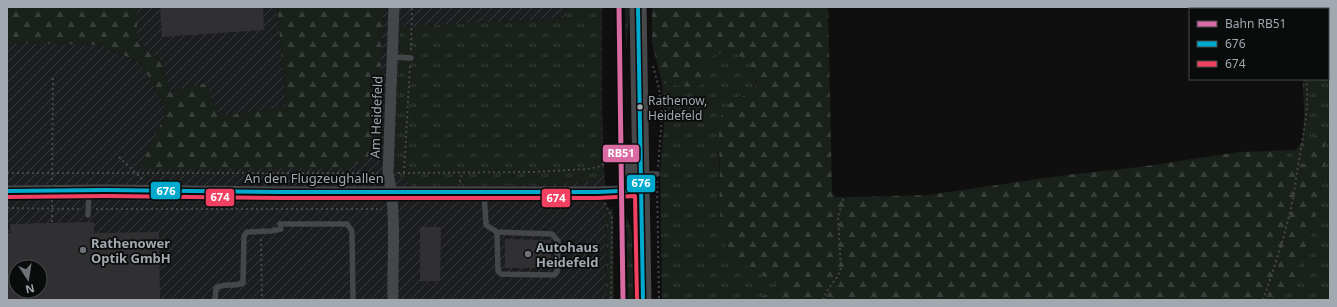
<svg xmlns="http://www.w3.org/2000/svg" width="1337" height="307" viewBox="0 0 1337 307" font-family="'Noto Sans',sans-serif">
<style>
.industrial{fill:url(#industrial-furrows);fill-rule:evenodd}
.grass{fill:url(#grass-tufts)}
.forest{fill:url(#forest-firs)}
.building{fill:#303032;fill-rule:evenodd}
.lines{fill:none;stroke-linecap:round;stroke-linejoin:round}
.path{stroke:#46474a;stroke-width:2;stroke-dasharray:2 3;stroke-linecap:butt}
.lane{stroke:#444649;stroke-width:5.5}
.street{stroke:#444649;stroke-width:11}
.primary{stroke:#47484a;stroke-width:17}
.bus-1-casing{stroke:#0a0b0b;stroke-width:7}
.bus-2-casing{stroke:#0a0b0b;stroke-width:7}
.bus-1{stroke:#00a9ce;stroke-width:4}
.bus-2{stroke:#f24062;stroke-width:4}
.rail-1-casing{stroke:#0a0b0b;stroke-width:8}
.rail-1{stroke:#da6ba2;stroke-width:5}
.bus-dot{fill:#a1a8b0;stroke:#0a0b0b;stroke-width:1.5}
.poi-dot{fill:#6e7278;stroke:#0a0b0b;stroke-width:1.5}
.labels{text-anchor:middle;stroke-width:3.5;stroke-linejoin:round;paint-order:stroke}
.bus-label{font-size:12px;fill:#a1a8b0;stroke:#0a0b0b;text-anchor:start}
.street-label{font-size:13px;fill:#a1a8b0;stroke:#0a0b0b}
.poi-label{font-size:13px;font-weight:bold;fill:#a1a8b0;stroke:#0a0b0b;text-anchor:start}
.line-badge{stroke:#0a0b0b;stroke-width:1.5}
.badge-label{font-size:11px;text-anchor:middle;font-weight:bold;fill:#fff}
</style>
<defs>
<pattern id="industrial-furrows" width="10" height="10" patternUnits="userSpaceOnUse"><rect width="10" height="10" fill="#1c1d1e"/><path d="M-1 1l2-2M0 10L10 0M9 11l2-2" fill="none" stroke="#3a3b3c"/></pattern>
<pattern id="grass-tufts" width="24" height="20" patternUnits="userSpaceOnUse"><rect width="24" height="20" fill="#1a201a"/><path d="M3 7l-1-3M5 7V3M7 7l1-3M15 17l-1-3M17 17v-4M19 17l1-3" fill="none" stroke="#383e39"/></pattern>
<pattern id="forest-firs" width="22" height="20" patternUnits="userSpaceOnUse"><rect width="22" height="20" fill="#1a201a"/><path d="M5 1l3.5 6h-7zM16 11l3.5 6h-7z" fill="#383e39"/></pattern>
</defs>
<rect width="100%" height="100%" fill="#0f0f10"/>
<path class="industrial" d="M137,7h140l9,100 -67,9 -13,-32 -36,8 -9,-30 -24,-22z
M383,7h184v11l-167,9 201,103v-123h1v101l4,101 1,91 -24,-2v2h-576v-257l94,2 40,18 26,47 -26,59 237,-20zM16,267h24v24h-24z"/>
<path class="grass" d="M567,7h34v123l2,47 -16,5 -54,3 -120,1 -11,-7 -7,-12 5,-140 166,-9z
M625,7h5l-4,44z
M1276,7h54v293h-61l27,-20 10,-26 13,-53 6,-34v-29l-16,6 -2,18 -4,2 -8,-1 -9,-7 -19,-5 27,-1c3,-1 5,-3 7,-6 5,-14 3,-51 1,-65h26v-70h-51z
M729,51c4,1 9,2 12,4 10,7 21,27 10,36 -3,3 -9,4 -12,6l-20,57 2,64 5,29 4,8 49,30 2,3 -3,3 -27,9h-89l-2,-130 4,-45 -2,-42 25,4 18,-27 9,-5z
M606,209h7l1,91h-31v-2l24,1z
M626,215l6,17 2,68h-6z"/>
<path class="forest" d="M7,7h130v33l24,22 9,30 36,-9 13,33 67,-9 -9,-100h106l-5,143 -28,18 -210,1 27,-59 -26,-47 -40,-18 -94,-2z
M652,7h176l4,185 3,5h22l71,-2 138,-20 73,-8 100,-15 28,-1 19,5 9,7 8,1 4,-2 2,-18 3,-6 5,-2 8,2v29l-6,34 -13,53 -10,26 -11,16 -11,1 -5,3h-518l27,-9 3,-3 -2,-3 -50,-30c-12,-28 -9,-61 -9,-91 -1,-14 -2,-29 0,-43 0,-4 4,-10 6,-13 6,-10 26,-13 29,-22 5,-14 -13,-35 -27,-34 -8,0 -16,4 -23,8l4,15c-2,4 -4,8 -8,10 -8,5 -29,-1 -39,-2l-10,-40z"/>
<path class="building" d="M160,7h103l1,23 -102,7z
M94,222v11l65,-1 1,68h-153v-67h4l-1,-9zM16,267h24v24h-24z
M420,227h21l-1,54h-20z
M505,239l46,1v28h-46z"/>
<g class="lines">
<path class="path" d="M1281,7l1,2
M411,50l1,-43
M653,66l6,22 3,28 -4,51
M119,157l23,22
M7,173h371
M398,173l135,-1 55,-3 13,-3 9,-8 10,7
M404,173l6,-107
M52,180l1,-105
M657,181l2,119
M460,182l2,-9
M52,200v23
M605,203l7,15 -1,82
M7,208l75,1
M96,209h286
M261,239l1,61
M823,300l5,-11 10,-13 3,-8 -3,-51 6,-20
M1263,300c11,-32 22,-64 29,-97 3,-14 4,-28 7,-42 4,-27 11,-55 7,-82"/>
<path class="lane" d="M392,57l19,1
M644,174h13
M484,192l2,33 11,7 55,2 6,7 -1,31 -3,3 -53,-1 -3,-3 -1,-39
M88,215l1,-25
M280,224h67l5,7 1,69
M215,300l1,-12c7,-5 19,-1 27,-5l1,-47 3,-4 24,-1 10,-2"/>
<path class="street" d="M7,191l99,-1 174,2h318l43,-2
M621,191l7,-21 10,-23
M393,300c-1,-42 4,-85 -5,-127l6,-166"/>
<path class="primary" d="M638,7l5,293"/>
<defs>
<path id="bus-1" d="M638,7l5,293
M7,191l99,-1 174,2h318l43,-2"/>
<path id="bus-2" d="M7,197l99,-1 174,2h318l37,-2 2,104"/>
</defs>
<use href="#bus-1" class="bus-1-casing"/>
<use href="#bus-2" class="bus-2-casing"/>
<use href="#bus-1" class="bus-1"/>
<use href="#bus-2" class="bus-2"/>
<defs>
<path id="rail-1" d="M619,7l4,293"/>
</defs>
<use href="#rail-1" class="rail-1-casing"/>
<use href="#rail-1" class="rail-1"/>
</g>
<circle class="bus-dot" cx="640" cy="107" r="3.5"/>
<g class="poi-dot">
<circle cx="83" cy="250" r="4"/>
<circle cx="528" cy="254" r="4"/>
</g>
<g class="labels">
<g class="bus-label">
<text x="648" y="105">Rathenow,<tspan x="648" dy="15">Heidefeld</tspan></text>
</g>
<g class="street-label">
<text transform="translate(376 117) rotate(-88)" y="5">Am Heidefeld</text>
<text x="314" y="183">An den Flugzeughallen</text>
</g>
<g class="poi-label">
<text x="91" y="248">Rathenower<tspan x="91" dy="15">Optik GmbH</tspan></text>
<text x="536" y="252">Autohaus<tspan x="536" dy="15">Heidefeld</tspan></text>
</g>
</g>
<g class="line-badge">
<rect x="602" y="144" width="38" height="19" rx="4" fill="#da6ba2"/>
<rect x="626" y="174" width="30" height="19" rx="4" fill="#00a9ce"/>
<rect x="150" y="181" width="31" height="19" rx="4" fill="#00a9ce"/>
<rect x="205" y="188" width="30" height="19" rx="4" fill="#f24062"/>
<rect x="541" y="188" width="30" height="20" rx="4" fill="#f24062"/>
</g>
<g class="badge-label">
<text x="621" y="157">RB51</text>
<text x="641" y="187">676</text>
<text x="166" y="195">676</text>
<text x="220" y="201">674</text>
<text x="556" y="202">674</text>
</g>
<rect width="1337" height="307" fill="none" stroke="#a1a8b0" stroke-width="16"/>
<rect x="1189" y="8" width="140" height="72" fill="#0a0b0b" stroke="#464a4d"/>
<rect x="1197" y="21" width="20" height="6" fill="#da6ba2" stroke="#464a4d"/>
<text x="1225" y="28" font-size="12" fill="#a1a8b0">Bahn RB51</text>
<rect x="1197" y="41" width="20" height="6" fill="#00a9ce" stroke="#464a4d"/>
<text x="1225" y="48" font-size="12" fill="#a1a8b0">676</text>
<rect x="1197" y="61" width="20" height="6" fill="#f24062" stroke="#464a4d"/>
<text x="1225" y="68" font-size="12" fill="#a1a8b0">674</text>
<g transform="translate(28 279) rotate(168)"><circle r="19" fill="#0a0b0b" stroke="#464a4d"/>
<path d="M0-3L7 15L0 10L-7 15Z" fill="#6e7278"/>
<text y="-6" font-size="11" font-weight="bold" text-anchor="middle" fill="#a1a8b0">N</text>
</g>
</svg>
